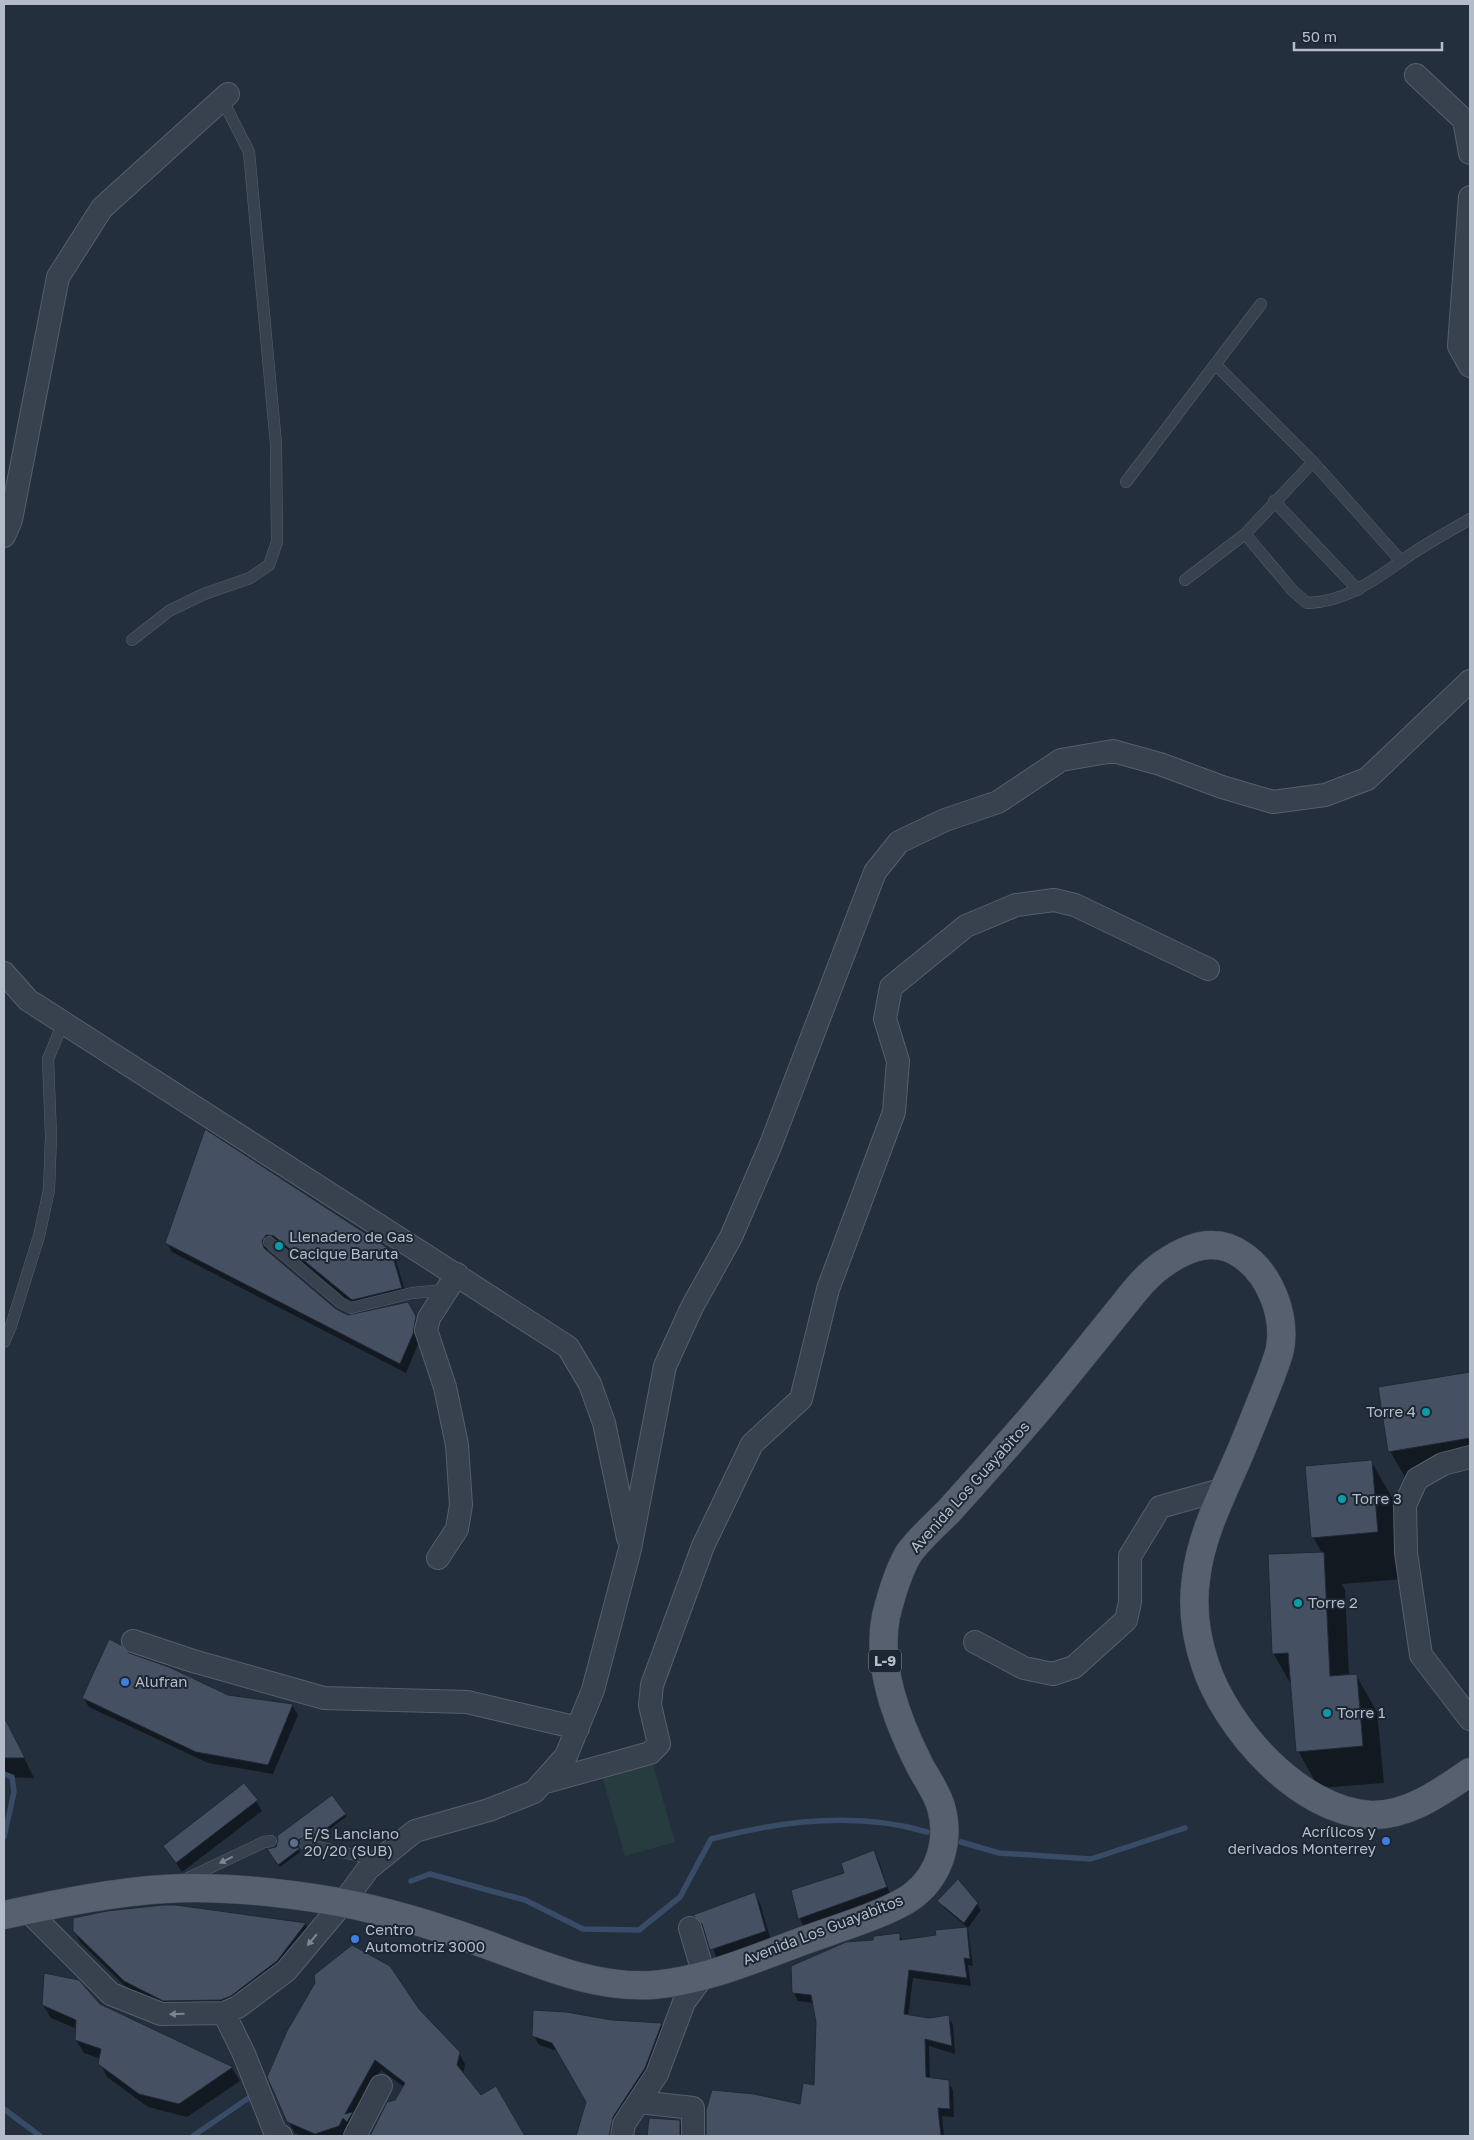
<svg xmlns="http://www.w3.org/2000/svg" width="1474" height="2140" viewBox="0 0 1474 2140" font-family="'Golos Text',sans-serif">
<style>
.green{fill:#263c3f}
.shadow{fill:#0007}
.lines{fill:none;stroke-linecap:round;stroke-linejoin:round}
.stream{stroke:#394c67;stroke-width:5.5}
.building{fill:#455162;stroke:#1f2835}
.service-casing{stroke:#565f6c;stroke-width:12}
.minor-casing{stroke:#565f6c;stroke-width:24}
.primary-casing{stroke:#414a57;stroke-width:29}
.service{stroke:#38414e;stroke-width:11}
.minor{stroke:#38414e;stroke-width:22}
.primary{stroke:#56606e;stroke-width:28}
.oneway{fill:#7c8592}
.culture-dot{fill:#0f9aa8;stroke:#1d2633;stroke-width:2}
.shop-dot{fill:#3f7fe0;stroke:#1d2633;stroke-width:2}
.service-dot{fill:#5c6f8a;stroke:#1d2633;stroke-width:2}
.labels{text-anchor:middle;stroke-width:4;stroke-linejoin:round;paint-order:stroke}
.shield{fill:#1d2633;stroke:#878f9c;stroke-width:1}
.shield-label{font-size:14px;font-weight:bold;fill:#b4bcc9}
.poi-label{font-size:15px;fill:#b4bcc9;stroke:#1d2633;text-anchor:start}
.street-label{font-size:15px;fill:#b4bcc9;stroke:#1d2633}
</style>
<rect width="100%" height="100%" fill="#242f3e"/>
<path class="green" d="M650,1754l25,88 -50,14 -25,-87z"/>
<path class="shadow" d="M206,1131l184,119 6,11 11,36 -49,12 -78,-63 -8,-2 -6,7 69,59 12,6 60,-13 14,24 -3,17 -12,29 -234,-121 -5,-9z
M1470,1373v96l-64,10 -16,-28z
M1371,1461l27,47 6,71 -62,5 3,6 4,86 7,-1 21,37 7,71 -65,5 -21,-37 -6,-65 -19,-33 49,-100 -9,-16z
M128,1655l100,41 64,9 6,10 -25,59 -65,-11 -119,-56 -6,-9z
M4,1717l30,61 -30,-1z
M256,1801l6,10 -80,61 -17,-26z
M345,1814l1,3 -31,23 -7,-1 -7,2 -3,5 2,6 -20,15 -11,-17z
M874,1852l5,9 12,36 -86,32 -5,-10 -7,-28 53,-18z
M754,1894l6,9 11,38 -54,18 -11,-29 -11,-14z
M939,1901l38,3 4,6 -13,18 -25,-21z
M163,1906l142,18 7,11 -74,72 -67,5 -39,-19 -51,-50 -7,-12z
M968,1929l5,37 -5,-1 3,21 -58,-8 -5,38 21,3 19,-2 5,8 2,29 -26,-8 1,33 18,3 5,8 1,27 -12,-1 2,20h-238l1,-26 95,-5 14,-19 2,-64 -4,-19 -16,-2 -5,-9 81,-50 25,-8 4,7 35,-5 -1,-5z
M43,2005h56l133,63 8,13 -53,36 -39,-10 -41,-30 -7,-14 1,-4 -17,-6 -8,-13 1,-11 -26,-11z
M418,2009l41,44 6,11 -2,11 18,22 15,-9 27,48h-134l3,-1 4,-34 8,-14 -23,-17 -26,49 -3,17h-49l-8,-3 -7,-12z
M612,2021l49,3 5,9 -51,103h-37l9,-34 -29,-51 -19,-6 -5,-9z
M650,2120l29,1 5,9v6h-36z"/>
<g class="lines">
<path class="stream" d="M4,1774l8,3 2,15 -10,45
M961,1842l38,11 92,6 94,-31
M411,1881l19,-7 65,18 30,8 58,29 56,1 41,-33 31,-58c69,-18 146,-28 216,-7
M4,2109l36,27
M193,2136l60,-41"/>
</g>
<path class="building" d="M205,1129l186,121 11,38 -50,12 -78,-64 -8,-1 -4,6 2,7 72,61 12,6 60,-13 8,14 -3,18 -13,30 -235,-121z
M1470,1372v66l-82,14 -10,-65z
M1372,1460l6,72 -67,6 -6,-72z
M1324,1552l6,124 27,-2 6,72 -67,6 -8,-99 -16,1 -4,-100z
M109,1639l12,6 8,8 40,14 59,28 65,9 -25,61 -72,-13 -114,-54z
M4,1717l21,41h-21z
M244,1783l14,17 -82,63 -13,-17z
M332,1795l14,19 -33,24 -7,-1 -6,2 -2,4 1,6 -21,16 -11,-16 9,-2 2,-7 -1,-4z
M874,1850l13,37 -89,32 -7,-29 53,-17 -3,-10z
M958,1879l20,24 -14,20 -27,-22z
M755,1892l11,39 -56,19 -8,-26 -9,-9z
M163,1905h13l130,18 -29,38 -46,35 -10,4 -58,1 -39,-20 -51,-50v-13l34,-7z
M967,1927l3,32 -6,-1 3,20 -58,-8 -5,44 25,4 20,-3 3,31 -27,-7 1,38 23,3 1,29 -12,-1 3,28h-235v-26l6,-20 42,4 46,10 3,-21 11,2 2,-63 -5,-27 -19,-2 -1,-27 55,-24 27,-2 1,-4 26,-3v7l36,-5 -1,-5z
M352,1945l38,21 29,43 41,43 -3,13 24,30 15,-9 29,50h-155l17,-34 8,-2 10,-17 -30,-23 -30,54 8,-2 -6,10 -4,-4 -4,8 -24,8 -28,-12 -20,-45 20,-46 28,-48 -1,-8z
M44,1973l35,7 21,24 133,63 -54,37 -40,-10 -41,-30 3,-15 -26,-9 1,-20 -34,-15z
M533,2010l33,2 46,8 50,3 -17,45 -32,49 -4,19h-33l10,-34 -34,-59 -20,-7z
M649,2118l31,2v16h-33z"/>
<g class="lines">
<defs>
<path id="service" d="M1215,364l98,98
M1126,482l135,-178
M1274,501l84,89
M1245,534l68,-72 88,99
M1185,580l60,-46 48,57 14,12c41,-1 71,-26 103,-48 19,-13 40,-24 60,-36
M132,640l37,-29 35,-17 46,-16 19,-13 8,-23 -1,-98 -27,-292 -27,-53
M269,1242l72,61 10,5 61,-15 33,-3
M4,1342l7,-16 28,-90 10,-46 2,-54 -3,-77 15,-36
M305,1844l59,13 11,6
M184,1880l80,-38 7,-1"/>
<path id="minor" d="M1416,75l48,45 6,33
M1470,197l-11,149 11,20
M4,536l7,-16 47,-243 44,-69 126,-114
M4,973l24,27 540,347 22,37 14,39 24,115
M1470,1457l-27,7 -26,15 -12,26 1,48 15,102 49,64
M438,1558l19,-29 4,-24 -4,-60 -12,-58 -19,-57 3,-12 28,-44
M133,1641l60,20 131,37 143,4 111,26
M975,1642l49,26 29,6 21,-7 52,-47 4,-18v-46l30,-49 64,-18
M542,1783l108,-30 9,-9 -9,-39 2,-20 51,-139 49,-102 49,-45 27,-110 66,-177 4,-51 -13,-42 6,-32 75,-61 50,-21 38,-5 21,5 133,64
M27,1910l84,84 50,20 63,-1 14,-6 48,-36 57,-68 25,-34 47,-38 74,-21 45,-18 32,-36 27,-66 37,-141 35,-183 27,-59 39,-70 40,-93 104,-272 24,-30 46,-22 53,-18 63,-42 52,-9 47,13 62,23 51,15 52,-7 42,-16 103,-98
M224,2013l20,41 31,78 6,4
M639,2102l54,6v28
M355,2136l26,-50
M622,2136l2,-12 33,-50 27,-72 20,-27 -14,-47"/>
<path id="primary" d="M4,1915c52,-11 108,-23 161,-26 52,-4 122,4 173,13 43,8 88,21 130,36 59,20 120,51 185,47 50,-4 101,-26 147,-43 31,-12 92,-29 115,-48 26,-21 35,-56 26,-87 -4,-15 -15,-29 -22,-43 -22,-44 -43,-98 -33,-148 5,-20 12,-45 23,-63 11,-15 27,-29 40,-42 30,-33 60,-67 89,-101 27,-32 53,-65 79,-97 14,-17 27,-36 46,-49 24,-17 52,-28 79,-9 28,19 44,60 38,94 -2,9 -6,18 -9,27 -11,28 -22,56 -34,84 -17,39 -36,76 -41,118 -4,28 0,59 9,86 21,65 94,147 166,151 37,1 70,-23 99,-43"/>
</defs>
<use href="#service" class="service-casing"/>
<use href="#minor" class="minor-casing"/>
<use href="#primary" class="primary-casing"/>
<use href="#service" class="service"/>
<use href="#minor" class="minor"/>
<use href="#primary" class="primary"/>
</g>
<defs><path id="oneway-solid" d="M-6-.8H1V-3.2L6.5 0L1 3.2V.8H-6Z" transform="scale(1.25)"/></defs>
<g class="oneway">
<use href="#oneway-solid" transform="translate(226 1860) rotate(154)"/>
<use href="#oneway-solid" transform="translate(312 1940) rotate(130)"/>
<use href="#oneway-solid" transform="translate(177 2014) rotate(179)"/>
</g>
<g class="culture-dot">
<circle cx="279" cy="1246" r="5"/>
<circle cx="1426" cy="1412" r="5"/>
<circle cx="1342" cy="1499" r="5"/>
<circle cx="1298" cy="1603" r="5"/>
<circle cx="1327" cy="1713" r="5"/>
</g>
<g class="shop-dot">
<circle cx="125" cy="1682" r="5"/>
<circle cx="1386" cy="1841" r="5"/>
<circle cx="355" cy="1939" r="5"/>
</g>
<circle class="service-dot" cx="294" cy="1843" r="5"/>
<g class="labels">
<rect class="shield" x="869" y="1649.5" width="32" height="23" rx="4"/>
<g class="shield-label">
<text x="885" y="1666">L-9</text>
</g>
<g class="poi-label">
<text x="289" y="1242">Llenadero de Gas<tspan x="289" dy="17">Cacique Baruta</tspan></text>
<text x="1416" y="1417" text-anchor="end">Torre 4</text>
<text x="1352" y="1504">Torre 3</text>
<text x="1308" y="1608">Torre 2</text>
<text x="135" y="1687">Alufran</text>
<text x="1337" y="1718">Torre 1</text>
<text x="1376" y="1837" text-anchor="end">Acrílicos y<tspan x="1376" dy="17">derivados Monterrey</tspan></text>
<text x="304" y="1839">E/S Lanciano<tspan x="304" dy="17">20/20 (SUB)</tspan></text>
<text x="365" y="1935">Centro<tspan x="365" dy="17">Automotriz 3000</tspan></text>
</g>
<g class="street-label">
<text transform="translate(970 1487) rotate(-48)" y="5">Avenida Los Guayabitos</text>
<text transform="translate(823 1930) rotate(-21)" y="5">Avenida Los Guayabitos</text>
</g>
</g>
<rect width="1474" height="2140" fill="none" stroke="#b4bcc9" stroke-width="10"/>
<path d="M1294 42v8h148v-8" fill="none" stroke="#b4bcc9" stroke-width="2.5"/>
<text x="1302" y="42" font-size="15" fill="#b4bcc9" stroke="#1d2633" stroke-width="4" paint-order="stroke">50 m</text>
</svg>
